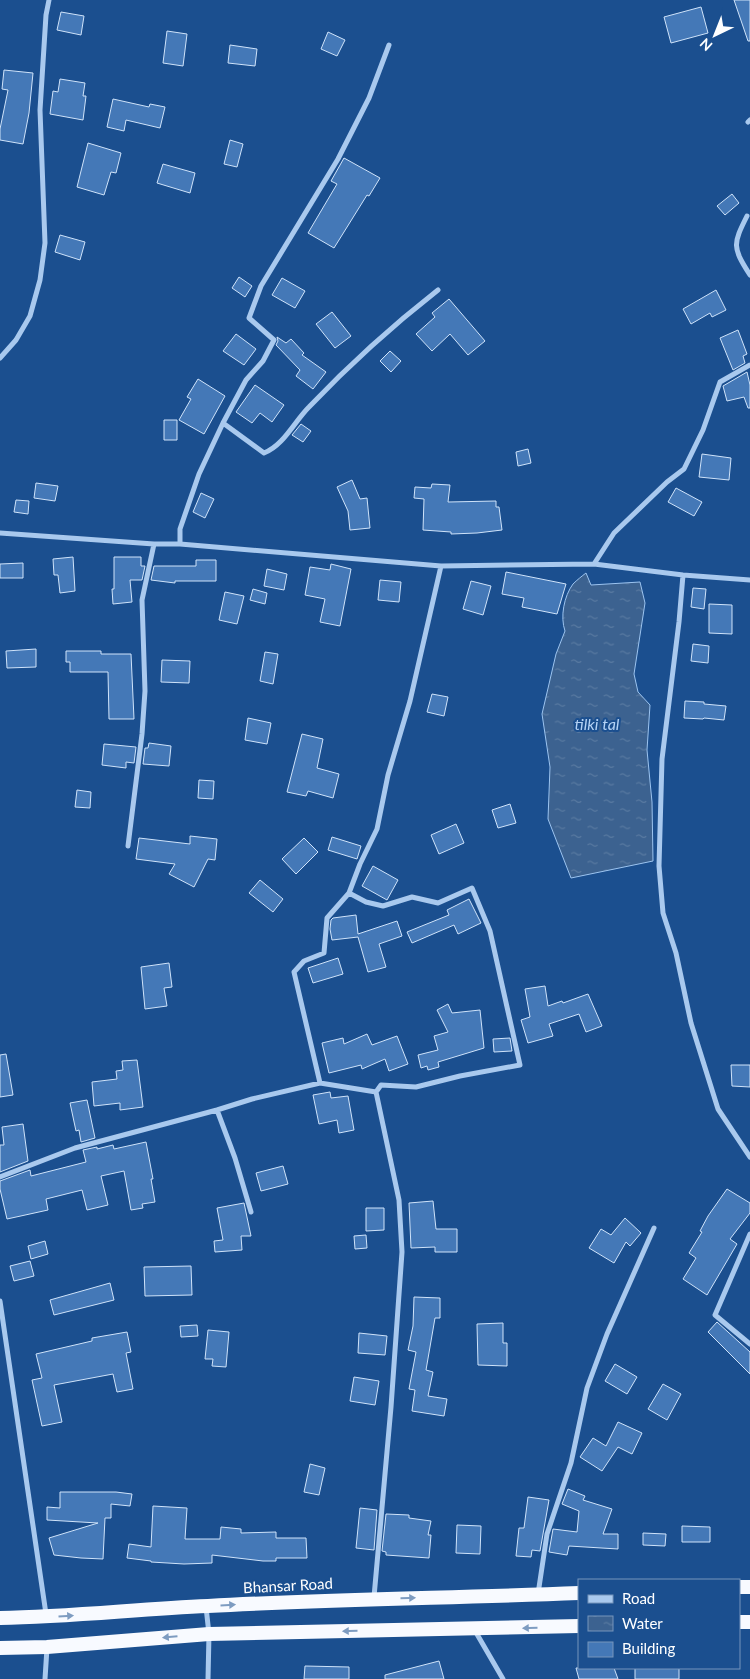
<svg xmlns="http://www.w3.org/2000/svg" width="750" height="1679" viewBox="0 0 750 1679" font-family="Lato,sans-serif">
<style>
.water{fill:url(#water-ripples);stroke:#9cc4f0}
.building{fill:#4478b7;stroke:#cfe3fa}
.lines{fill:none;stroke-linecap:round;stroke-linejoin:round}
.minor{stroke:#a9c9ee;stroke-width:5}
.trunk{stroke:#f8faff;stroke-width:14}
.oneway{fill:#7e9cc1}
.labels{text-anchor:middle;stroke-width:4;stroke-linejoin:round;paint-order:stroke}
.street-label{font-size:15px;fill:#fff;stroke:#1b4f8f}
.water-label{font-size:16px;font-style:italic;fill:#b5d3f5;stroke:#1b4f8f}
</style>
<defs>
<pattern id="water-ripples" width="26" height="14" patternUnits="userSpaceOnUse" patternTransform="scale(1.25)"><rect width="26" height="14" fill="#3c6290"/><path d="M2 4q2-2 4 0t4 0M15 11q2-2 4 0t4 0" fill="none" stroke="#597aa1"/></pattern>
</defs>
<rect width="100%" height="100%" fill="#1b4f8f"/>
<path class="water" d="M586,573l5,12 49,-3 5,21 -11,71 4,18 12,13 -3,45 5,52 1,59 -82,17 -23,-59 2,-52 -8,-53 14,-60 9,-23c-5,-14 -1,-35 8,-47 4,-4 9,-8 13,-11z"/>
<path class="building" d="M734,0h16v41h-2z
M701,7l7,26 -37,10 -7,-26z
M61,12l23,4 -3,19 -24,-5z
M167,31l20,3 -4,32 -20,-3z
M328,32l17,8 -8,16 -16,-7z
M230,45l27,4 -2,17 -27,-3z
M4,70l29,3 -4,40 -6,31 -23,-4v-11l8,-39 -6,-1z
M60,79l25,4 -2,13h3l-3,24 -33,-6 3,-23 5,1z
M113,99l36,8 1,-3 15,3 -5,21 -34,-8 -2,11 -17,-4z
M230,140l13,4 -6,23 -13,-3z
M88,143l33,10 -5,20 -5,-1 -7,23 -27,-8z
M344,158l36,20 -11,18 -2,-1 -33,53 -26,-15 29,-49 -6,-3z
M163,164l32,9 -5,20 -33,-10z
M732,194l7,9 -14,12 -8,-9z
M60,235l25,7 -5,18 -25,-8z
M239,277l13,9 -7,11 -13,-9z
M282,278l23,13 -10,17 -23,-13z
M716,290l10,20 -14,7 -2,-4 -19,11 -8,-15z
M449,299l36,42 -17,14 -18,-21 -18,17 -16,-17 19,-17 -3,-4z
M332,312l19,24 -16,12 -19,-24z
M738,330l9,24 -4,2 2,7 -12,7 -13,-32z
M236,334l20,15 -12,16 -21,-14z
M277,337l9,6 5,-4 13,14 -2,2 24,17 -13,17 -17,-13 4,-6 -24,-25 2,-4z
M390,351l11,10 -10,11 -11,-11z
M747,372l3,13v23h-2l-4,-11 -17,4 -4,-15z
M198,379l27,17 -21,38 -25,-14 12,-21 -4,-2z
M255,385l29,20 -12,17 -12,-9 -8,10 -16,-11z
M164,420h13v20h-13z
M301,424l10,7 -8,11 -11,-7z
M528,449l3,14 -13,3 -2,-14z
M702,454l29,4 -2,22 -30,-3z
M352,480l8,19 7,-1 3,30 -20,2 -2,-19 -11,-24z
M36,483l22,3 -3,15 -21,-3z
M432,484l18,1 -2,17 48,-1v6h3l3,23 -25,3 -26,1v-2l-28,-2 1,-31 -10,-1 1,-11 16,1z
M676,488l26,14 -8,14 -26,-14z
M201,493l13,6 -9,19 -12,-6z
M16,500l13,1 -1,13 -14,-2z
M73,557l2,34 -15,2 -2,-18h-4l-1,-16z
M114,557h27v9h4l-3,14h-12l2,22 -19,2 -1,-15h2z
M196,560h20v21h-41v2l-24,-3 3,-14h42z
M23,563v15h-23v-14z
M331,564l20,5 -11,57 -20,-4 5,-23 -20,-4 5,-28 20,3z
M267,569l20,5 -3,16 -20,-4z
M506,572l60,12 -9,30 -35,-7 2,-9 -22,-4z
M380,580l21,2 -2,20 -21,-2z
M471,581l20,5 -8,29 -20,-6z
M693,588l13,1 -2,20 -13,-2z
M253,589l14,4 -2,11 -15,-4z
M225,592l19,4 -7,28 -18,-4z
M709,604l23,1v29l-23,-1z
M693,644l16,2 -1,17 -17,-2z
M36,649v18l-29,1 -1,-17z
M66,651h35v3h30l3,65h-25l-1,-47h-38v-10h-4z
M265,652l13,2 -5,30 -13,-3z
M162,660l28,1 -1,22 -28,-1z
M432,694l16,3 -4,19 -17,-4z
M685,701l19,1v2l22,2 -2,14 -20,-2 -1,1 -19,-1z
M248,718l23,5 -4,21 -22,-4z
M302,734l21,5 -6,29 22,6 -6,24 -25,-7 -2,5 -19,-4z
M149,743l22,3 -2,20 -26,-2 2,-16h3z
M104,744l32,3 -2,16 -8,-1v6l-24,-3z
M199,780l15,1 -1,18 -15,-1z
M77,790l14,2 -1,16 -15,-1z
M510,804l6,19 -18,5 -6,-18z
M456,824l8,19 -25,11 -8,-19z
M190,836l27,3 -2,21 -7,-1 -14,28 -25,-13 6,-10 -39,-5 3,-21 51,6z
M332,837l29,9 -4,13 -29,-9z
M304,838l14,14 -22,22 -14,-15z
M373,866l25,14 -11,20 -25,-14z
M260,880l23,19 -10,13 -24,-19z
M469,899l12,24 -23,11 -4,-9 -42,18 -5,-11 42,-17 -2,-5z
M356,915l2,19 39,-13 5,15 -23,8 7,23 -18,5 -10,-35 -26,3 -2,-11 1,-9 2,-2z
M338,958l5,16 -30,9 -5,-15z
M169,963l3,24 -8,1 3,18 -22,3 -4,-42z
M545,986l3,20 14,-5 1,2 25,-9 14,32 -16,6 -7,-18 -30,10 4,12 -25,7 -7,-23 9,-3 -5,-28z
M448,1004l4,9 28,-3 4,38 -46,14 1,5 -11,3 -1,-4 -6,2 -3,-13 20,-5 -4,-14 14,-4 -11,-22z
M367,1034l5,11 25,-9 11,28 -19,7 -4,-12 -23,10 -1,-4 -32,8 -7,-30 21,-5 1,6z
M510,1038l2,13 -18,1 -1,-13z
M6,1054l7,41 -13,2v-42z
M137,1060l6,47 -23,3v-7l-26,3 -2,-24 25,-3 -1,-8 7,-1 -1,-9z
M731,1065h19v22l-18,-1z
M330,1092l1,6 17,-2 6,34 -15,3 -2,-13 -18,4 -6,-29z
M87,1100l8,38 -14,4 -2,-12 -3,1 -6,-28z
M23,1124l5,37 -28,11v-27h4l-2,-18z
M146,1142l7,37h-2l4,23 -13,2 1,4 -12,2 -7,-39 -23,5 7,29 -21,5 -5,-20 -36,9 2,11 -41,9 -7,-30v-8l30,-11 1,6 55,-14 -3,-12 14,-3v2l16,-4 1,4z
M283,1166l5,18 -27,7 -5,-18z
M727,1189l23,14v10l-20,26 7,5 -30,51 -24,-16 13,-21 -7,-5 13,-21 -2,-1 8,-15z
M433,1201l3,28h21v23h-22v-5l-24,1 -2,-45z
M244,1203l7,33h-10l1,14 -27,2 -1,-11 9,-1 -6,-32z
M366,1208h18v22l-18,1z
M625,1218l16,15 -11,13 -4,-4 -12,21 -25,-15 12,-19 10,6z
M366,1235l1,13 -12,1 -1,-13z
M45,1241l3,13 -17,5 -3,-13z
M30,1261l4,15 -20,5 -4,-15z
M191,1266l1,29 -47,1 -1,-29z
M110,1283l4,17 -60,15 -4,-15z
M414,1297l26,1v20h-5l-9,52 7,2 -5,24 19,3 -3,17 -32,-5 3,-21 -6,-1 7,-37 -8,-2 5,-24z
M717,1322l33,30v22l-42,-42z
M503,1323v20h4v23l-29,-1 -1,-41z
M197,1325l1,11 -17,1 -1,-11z
M208,1330l21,2 -3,35 -14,-1 1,-7h-8z
M127,1332l4,20 -5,1 7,36 -16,3 -4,-18 -59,11 8,37 -20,4 -10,-46 10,-2 -6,-24 56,-13v-3z
M359,1333l28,3 -2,19 -27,-2z
M615,1364l22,13 -10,17 -22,-13z
M354,1377l25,4 -4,24 -25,-4z
M663,1384l18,10 -14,26 -19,-11z
M618,1422l24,11 -10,21 -14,-7 -16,24 -22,-14 13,-19 13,8z
M310,1464l15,4 -6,27 -15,-3z
M568,1489l17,7 -2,4 29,9 -9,25h15v15l-49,-3 -2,9 -18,-3 4,-23 24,3 2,-21 -17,-7z
M60,1492h56l16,2 -2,12 -19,-2v14h-6l-2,41 -22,-1 -27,-3 -5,-17 49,-15 -51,-3v-13l13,1z
M528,1497l21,3 -9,51 -8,-1 -1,7 -15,-1 3,-28h5z
M153,1506l34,2 -2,31h35l1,-12 20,2v4l35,-1v6h30l1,20h-31v3h-13l-51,-6v8l-28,1 -33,-2v-1l-24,-3 2,-14 22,3z
M360,1508l17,2 -3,40 -18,-2z
M386,1514l23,1v3l22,3 -3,14h3l-2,23 -43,-3v-3l-4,-1z
M457,1525l24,1 -1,28 -24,-1z
M682,1526l28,1v15h-28z
M643,1533l23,1 -1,12 -22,-1z
M439,1661l5,18h-59v-4z
M305,1666l44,1v12h-45z
M576,1668h38l4,11h-39z
M635,1668h44v11h-44z"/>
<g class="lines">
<path class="minor" d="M748,122l2,-2
M747,216c-14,28 -15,31 3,59
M0,358l16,-18 14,-24 10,-36 5,-37 -5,-133 6,-95 3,-15
M223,423l41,30c20,-8 30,-31 45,-46 40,-42 83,-81 129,-117
M0,533l154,11h26l261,22 153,-2 89,11 67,5
M180,544v-15l19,-55 24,-51 23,-43 17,-19 11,-21 -25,-22 12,-32 77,-127 31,-61 20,-53
M594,564l20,-31 53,-51 17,-13 19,-39 17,-48 30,-17
M683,575l-4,47 -17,137 -3,107 4,47 13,40 15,70 27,86 32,48
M128,846l14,-112 3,-43 -3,-91 12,-56
M349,893l17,9 17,4 29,-9 26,6 34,-15 18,43 30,134 -60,11 -44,11 -35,-2 -5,7
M320,1083l-26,-111 10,-11 20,-8 3,-35 22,-25 11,-29 17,-35 11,-54 22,-74 31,-135
M217,1110l18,48 16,54
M0,1177l75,-29 142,-38 35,-11 68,-16 56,9 23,108 3,52 -11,155 -17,190
M750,1234l-35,81 35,29
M0,1301l46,313
M538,1594l9,-60 24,-71 16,-75 20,-54 47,-106
M206,1607l3,27 -1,45
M474,1629l29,50
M45,1679l2,-31"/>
<path class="trunk" d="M739,1587h11
M0,1618c69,-1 138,-9 208,-12 123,-7 247,-8 371,-13
M739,1622h11
M0,1648l47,-1 162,-13 370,-8"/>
</g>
<defs><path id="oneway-solid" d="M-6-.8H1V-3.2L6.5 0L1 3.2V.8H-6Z" transform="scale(1.25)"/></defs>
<g class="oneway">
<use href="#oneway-solid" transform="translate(408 1598) rotate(-1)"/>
<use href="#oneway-solid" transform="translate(228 1605) rotate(-3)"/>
<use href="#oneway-solid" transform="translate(66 1616) rotate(-4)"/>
<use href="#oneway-solid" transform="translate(530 1628) rotate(178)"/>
<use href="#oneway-solid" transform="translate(350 1631) rotate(179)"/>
<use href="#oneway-solid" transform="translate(170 1637) rotate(175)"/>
</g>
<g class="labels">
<g class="street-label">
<text transform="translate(288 1586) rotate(-3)" y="5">Bhansar Road</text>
</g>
<g class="water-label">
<text x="597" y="730">tilki tal</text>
</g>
</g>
<rect x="578" y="1579" width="162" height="90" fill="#1b4f8f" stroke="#7695bc"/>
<rect x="588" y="1595" width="25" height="8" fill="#a9c9ee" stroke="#7695bc"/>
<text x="622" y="1604" font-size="15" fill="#ffffff">Road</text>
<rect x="588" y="1616" width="25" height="15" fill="url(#water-ripples)" stroke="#7695bc"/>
<text x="622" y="1629" font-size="15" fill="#ffffff">Water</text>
<rect x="588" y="1642" width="25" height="15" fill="#4478b7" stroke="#7695bc"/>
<text x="622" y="1654" font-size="15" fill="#ffffff">Building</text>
<g transform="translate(715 35) rotate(223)" stroke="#1b4f8f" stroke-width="4" paint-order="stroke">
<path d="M0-4L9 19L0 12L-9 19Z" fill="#ffffff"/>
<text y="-8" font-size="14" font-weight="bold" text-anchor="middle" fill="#ffffff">N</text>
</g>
</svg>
